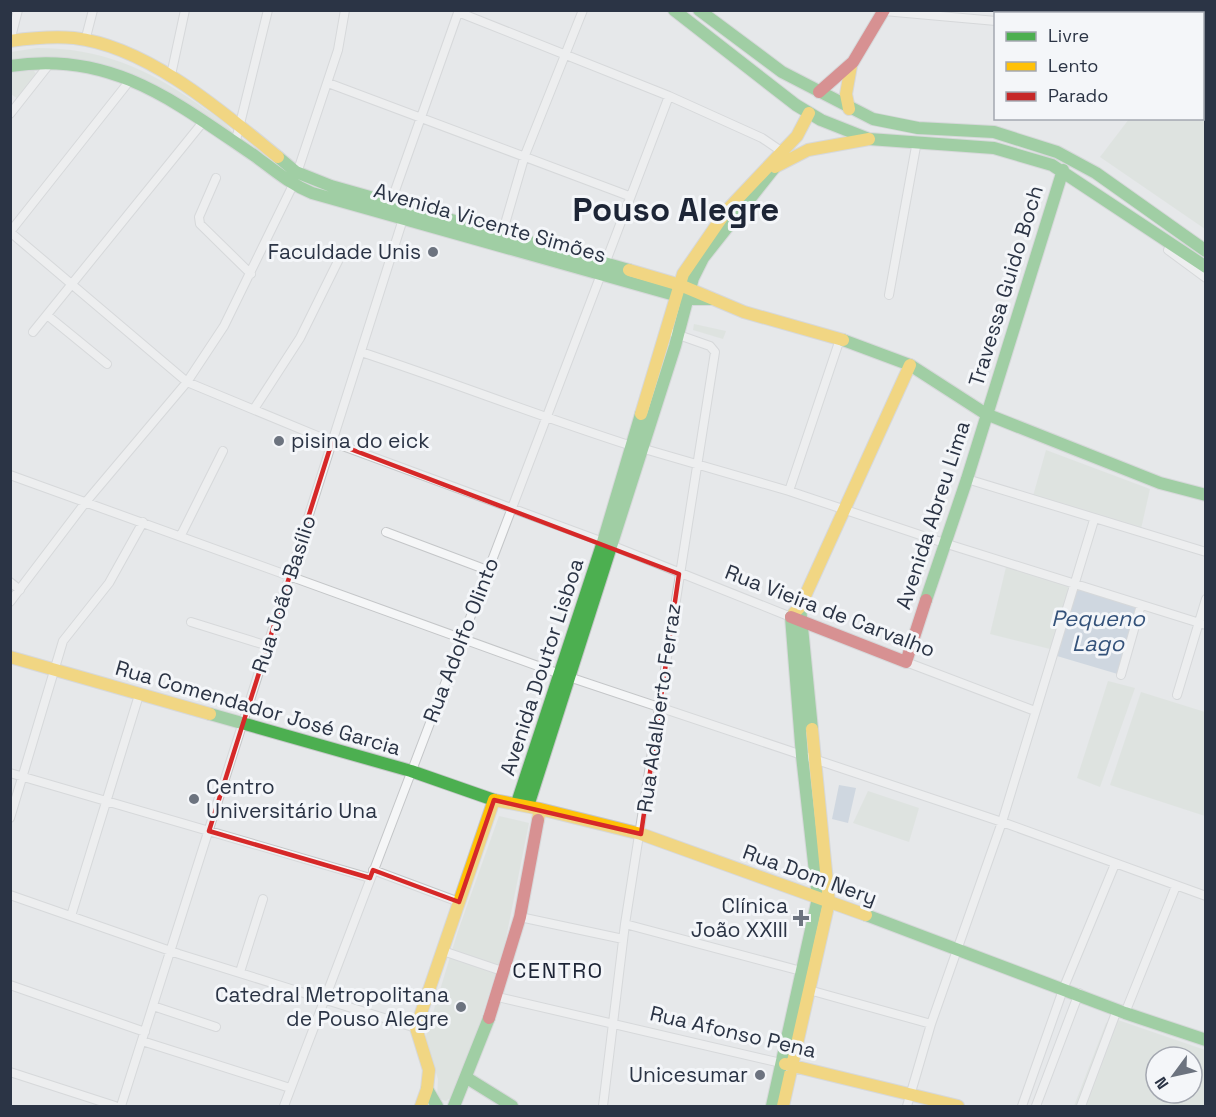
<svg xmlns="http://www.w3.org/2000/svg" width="1216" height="1117" viewBox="0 0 1216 1117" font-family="'Space Grotesk',sans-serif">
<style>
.green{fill:#d6ded6;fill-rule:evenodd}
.water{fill:#b4c4d5}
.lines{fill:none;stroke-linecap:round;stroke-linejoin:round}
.street-casing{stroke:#c4c6c8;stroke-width:10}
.fast-casing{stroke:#c4c6c8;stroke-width:14}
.slow-casing{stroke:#c4c6c8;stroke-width:14}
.jam-casing{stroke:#c4c6c8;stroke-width:14}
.street{stroke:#f5f6f7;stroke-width:8}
.fast{stroke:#4caf50;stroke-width:12}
.slow{stroke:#ffc107;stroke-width:12}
.jam{stroke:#c62828;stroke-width:12}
.marked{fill:none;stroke:#d62828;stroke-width:4.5;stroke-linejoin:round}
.poi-dot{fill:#6c737f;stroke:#f4f6f9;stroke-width:2}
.labels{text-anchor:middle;stroke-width:6;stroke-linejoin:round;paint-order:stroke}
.street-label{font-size:21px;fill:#2b3445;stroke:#f4f6f9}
.poi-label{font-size:21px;fill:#2b3445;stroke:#f4f6f9;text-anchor:end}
.water-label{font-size:22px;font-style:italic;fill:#34527a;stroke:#f4f6f9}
.neighbourhood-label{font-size:22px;letter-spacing:1.5px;fill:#1d2536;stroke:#f4f6f9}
.town-label{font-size:33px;font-weight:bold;fill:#1d2536;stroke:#f4f6f9}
</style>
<rect width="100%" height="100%" fill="#e6e8ea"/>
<path class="green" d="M1167,11h38v218l-105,-72 29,-38 73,-1v-104l-32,-1z
M37,48c64,0 109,20 161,56 10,8 25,15 33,26l-5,2 -88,-55 -98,-20 -29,2v-7z
M33,69l4,7 -19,23 -7,-5v-21z
M694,324l32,7 -3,8 -30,-9z
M1046,450l104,39 -9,40 -108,-33z
M1006,567l65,19 -21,63 -60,-15z
M1108,681l27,7 -35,99 -23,-9z
M1141,692l64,20v104l-95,-31z
M868,791l51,17 -10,34 -56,-19z
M499,816l30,7 -24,120 -34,108 -20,46 -5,4 -9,-3 1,-19 -13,-40 33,-108z
M1115,1019l90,31v56h-131l32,-83zM1156,1057h36v36h-36z"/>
<path class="water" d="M1075,584l66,21 -20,70 -64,-19z
M839,785l17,3 -8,35 -16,-4z"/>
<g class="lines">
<defs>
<path id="street" d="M884,11l112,10
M458,12l211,84 93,42 19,13
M1016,14l2,-4
M10,41l8,-31
M85,41l8,-31
M171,75l14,-65
M328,83l301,113
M10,114l41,-52
M235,144l33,-134
M216,178l-17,39 1,7 51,50
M391,202l68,-192
M10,232l177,150 145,60 271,100 188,75
M10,232l121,-153
M502,234l23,-79 58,-145
M1168,250l38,28
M889,295l28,-154
M47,315l60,49
M33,332l170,-210
M361,352c91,30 180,65 271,94
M254,409l46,-71 43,-87
M641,448l148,43 155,52 262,82
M10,475l550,199 442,148 204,74
M967,479l239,73
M789,491l51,-152
M386,532l101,38
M181,535l42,-84
M10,582l10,8
M10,602l75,-99 102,-121 37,-56 69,-141 45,-135 7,-40
M191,622l77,24
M906,662l129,49
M1121,675l20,-70
M1177,695l29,-96
M10,773l360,105
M10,818l53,-177 46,-58 34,-61
M373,870l86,32
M10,895l169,59 237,74
M71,916l68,-221
M520,917l103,22
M625,924l180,48
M443,951l62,21
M240,972l23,-73
M10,985l135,47
M809,990l122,34
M498,997l283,66
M153,1006l63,21
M1125,1013l51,-127
M142,1041l148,47
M10,1072l105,34
M121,1106l282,-887
M284,1106l385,-1010
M603,1106l22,-182 90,-572 -5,-6 -37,-13
M907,1106l24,-82 71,-202 92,-302
M1022,1106l42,-119 51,-123
M1036,1106l43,-113
M1081,1106l36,-96"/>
<path id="fast" d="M674,10l122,95 25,15 48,19 125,9 58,17 154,102
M699,10l83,62 91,47 45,9 76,4 63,20 39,21 110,78
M10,66c102,-16 165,36 245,90 19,14 35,28 57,37l377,106h23
M278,157l18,15 35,14 298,84
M843,340l67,25 76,49 174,69 46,12
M926,600l41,-121 96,-309
M800,607l12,122
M210,714l201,57 83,29
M517,803l86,-261 38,-128
M528,806l147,-460 18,-68 10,-20 72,-91
M866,915l259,98 81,27
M467,1078l45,28
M427,1089l10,17
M454,1106l35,-88
M772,1106l46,-208 -16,-142 -11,-139"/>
<path id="slow" d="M10,41c22,-3 42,-5 64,-3 73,8 149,74 204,119
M849,109l-3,-15 5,-28
M775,167l33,-17 61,-11
M629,270l51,15 64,27 99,28
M641,414l42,-140 44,-64 70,-74 12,-23
M794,613l6,-6 110,-242
M10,657l200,57
M540,809l101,25 225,81
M785,1064l173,42
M421,1106l6,-17 2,-19 -13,-42 78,-228 46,9 -2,11
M783,1106l46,-204 -17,-173"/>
<path id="jam" d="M819,92l34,-30 31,-52
M791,617l115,45 20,-62
M489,1018l31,-101 18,-97"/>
</defs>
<use href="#street" class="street-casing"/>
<use href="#fast" class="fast-casing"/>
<use href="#slow" class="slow-casing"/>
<use href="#jam" class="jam-casing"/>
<use href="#street" class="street"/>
<use href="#fast" class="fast"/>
<use href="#slow" class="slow"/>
<use href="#jam" class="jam"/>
</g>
<path d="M0 0H1216V1117H0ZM332,442l347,132 -38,260 -147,-34 -35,102 -86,-32 -3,8 -161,-47z" fill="#e6e8ea" fill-opacity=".55" fill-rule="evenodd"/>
<path class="marked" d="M332,442l347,132 -38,260 -147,-34 -35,102 -86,-32 -3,8 -161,-47z"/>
<g class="poi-dot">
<circle cx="433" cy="252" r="6"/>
<circle cx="279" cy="441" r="6"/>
<circle cx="194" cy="799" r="6"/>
<path d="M798 909h6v6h6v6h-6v6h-6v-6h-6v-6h6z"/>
<circle cx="461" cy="1007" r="6"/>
<circle cx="760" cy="1075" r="6"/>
</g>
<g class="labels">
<g class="street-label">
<text transform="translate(490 223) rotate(16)" y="7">Avenida Vicente Simões</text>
<text transform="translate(1006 286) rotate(-73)" y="7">Travessa Guido Boch</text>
<text transform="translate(933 515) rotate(-72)" y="7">Avenida Abreu Lima</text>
<text transform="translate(284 594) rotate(-72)" y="7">Rua João Basílio</text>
<text transform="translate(830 611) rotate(21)" y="7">Rua Vieira de Carvalho</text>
<text transform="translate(461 640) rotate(-69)" y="7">Rua Adolfo Olinto</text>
<text transform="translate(542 667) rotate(-72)" y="7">Avenida Doutor Lisboa</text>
<text transform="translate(258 708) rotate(16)" y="7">Rua Comendador José Garcia</text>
<text transform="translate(659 708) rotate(-82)" y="7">Rua Adalberto Ferraz</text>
<text transform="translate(810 875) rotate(20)" y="7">Rua Dom Nery</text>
<text transform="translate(733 1032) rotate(13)" y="7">Rua Afonso Pena</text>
</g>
<g class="poi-label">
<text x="421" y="259">Faculdade Unis</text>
<text x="291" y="448" text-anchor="start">pisina do eick</text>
<text x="206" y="794" text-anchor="start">Centro<tspan x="206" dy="24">Universitário Una</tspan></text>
<text x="788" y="913">Clínica<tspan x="788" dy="24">João XXIII</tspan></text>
<text x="449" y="1002">Catedral Metropolitana<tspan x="449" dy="24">de Pouso Alegre</tspan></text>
<text x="748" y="1082">Unicesumar</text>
</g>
<g class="water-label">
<text x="1098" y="626">Pequeno<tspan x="1098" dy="25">Lago</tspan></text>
</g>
<g class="neighbourhood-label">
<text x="558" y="978">CENTRO</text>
</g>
<g class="town-label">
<text x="676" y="221">Pouso Alegre</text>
</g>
</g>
<rect width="1216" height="1117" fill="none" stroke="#2b3445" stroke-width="24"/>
<rect x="994" y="12" width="210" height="108" fill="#f4f6f9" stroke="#a4a8b1" stroke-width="1.5"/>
<rect x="1006" y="32" width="30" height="9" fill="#4caf50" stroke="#a4a8b1" stroke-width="1.5"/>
<text x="1048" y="42" font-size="18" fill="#2b3445">Livre</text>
<rect x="1006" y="62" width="30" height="9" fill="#ffc107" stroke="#a4a8b1" stroke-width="1.5"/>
<text x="1048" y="72" font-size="18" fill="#2b3445">Lento</text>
<rect x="1006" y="92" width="30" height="9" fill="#c62828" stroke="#a4a8b1" stroke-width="1.5"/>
<text x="1048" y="102" font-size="18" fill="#2b3445">Parado</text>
<g transform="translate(1174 1075) rotate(237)"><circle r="28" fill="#f4f6f9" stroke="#a4a8b1" stroke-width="1.5"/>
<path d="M0-4.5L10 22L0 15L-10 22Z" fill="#6c737f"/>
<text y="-9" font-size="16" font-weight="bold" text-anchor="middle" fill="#2b3445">N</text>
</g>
</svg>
